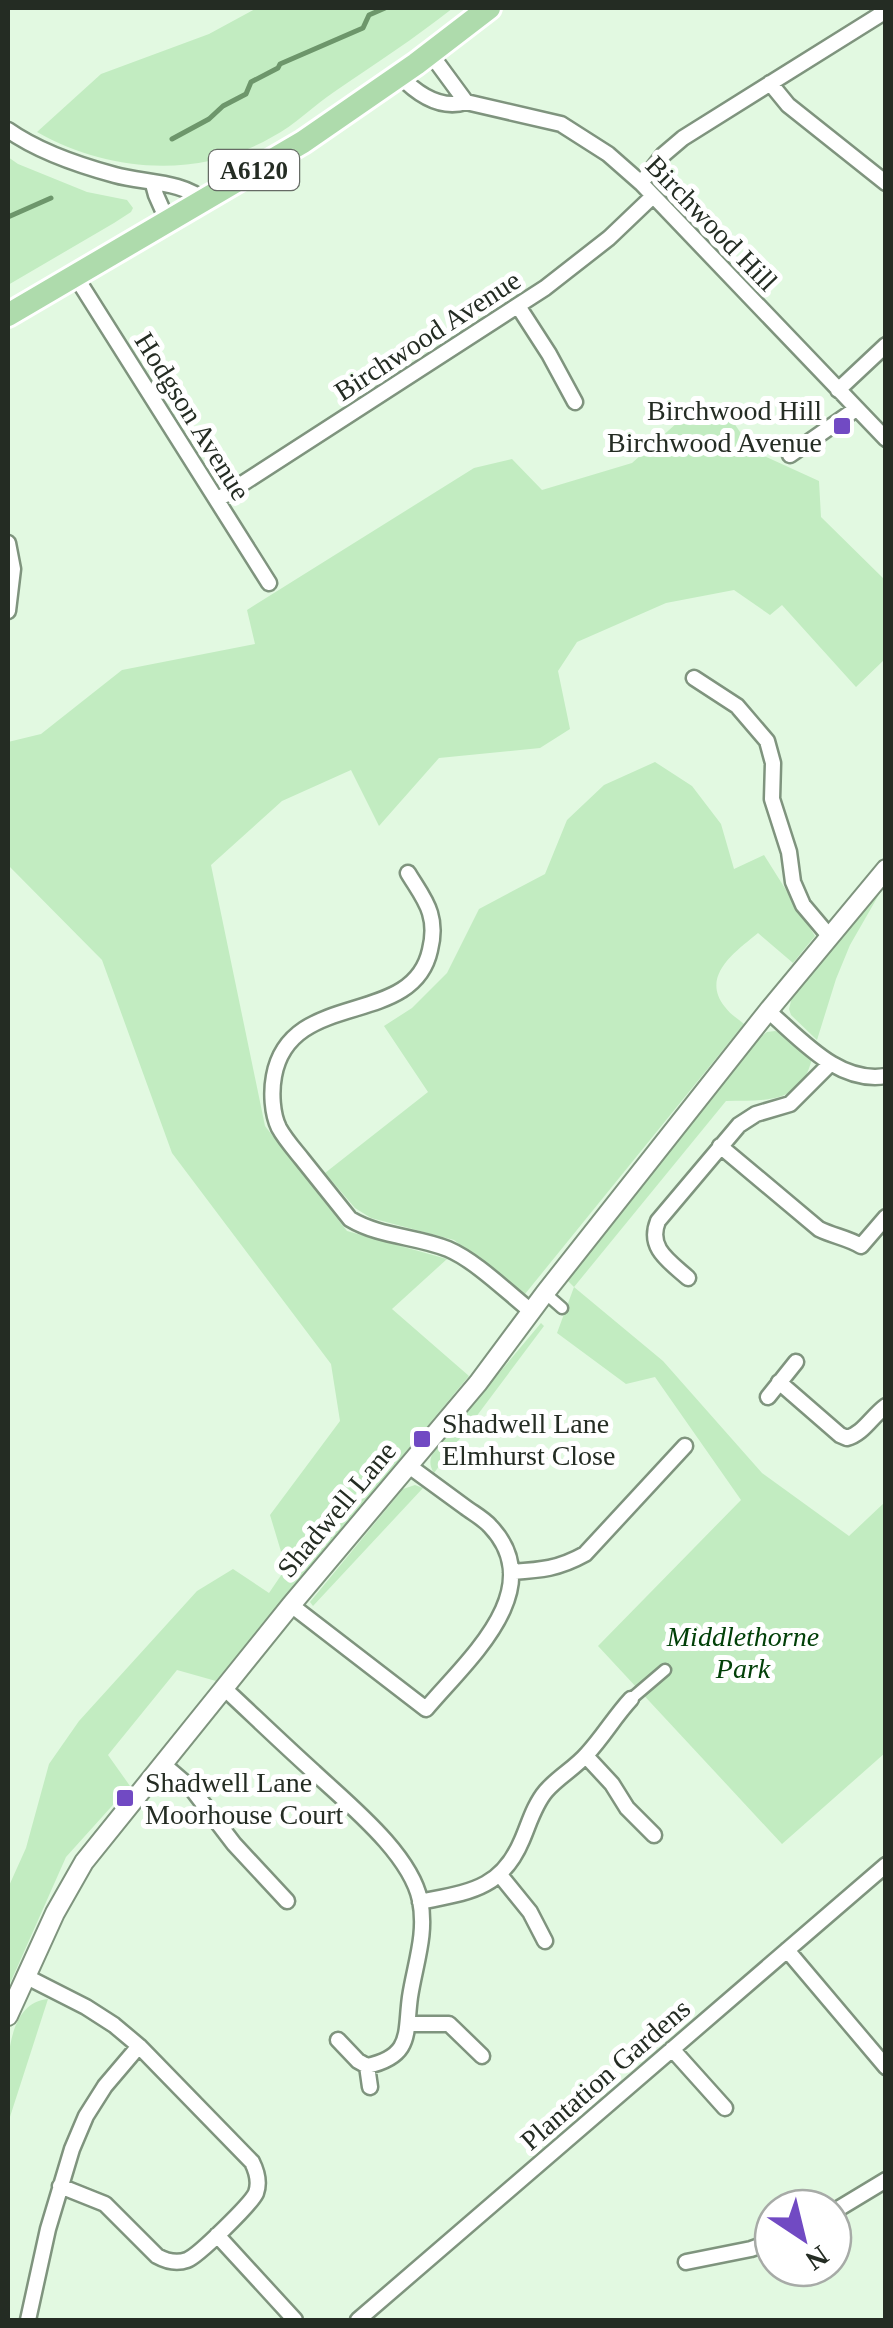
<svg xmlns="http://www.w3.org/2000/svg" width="893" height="2328" viewBox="0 0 893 2328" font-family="'Times New Roman',serif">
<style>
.green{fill:#c2ecc1}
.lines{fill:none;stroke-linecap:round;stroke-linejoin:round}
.stream{stroke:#6d966b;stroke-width:5}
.pedestrian-casing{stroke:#7f947e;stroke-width:15}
.minor-casing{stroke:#7f947e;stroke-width:19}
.tertiary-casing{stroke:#7f947e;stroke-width:22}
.trunk-casing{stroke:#fff;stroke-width:28}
.pedestrian{stroke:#fff;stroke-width:10}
.minor{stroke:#fff;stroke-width:14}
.tertiary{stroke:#fff;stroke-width:18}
.trunk{stroke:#aedbac;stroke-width:22}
.poi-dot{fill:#714ac3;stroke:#fff;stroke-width:4}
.labels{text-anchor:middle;stroke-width:10;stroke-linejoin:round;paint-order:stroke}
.shield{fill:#fff;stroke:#666b65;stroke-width:2.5}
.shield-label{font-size:25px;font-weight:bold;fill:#242c23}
.street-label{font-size:28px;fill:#242c23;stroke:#fff}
.poi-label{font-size:28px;fill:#242c23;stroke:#fff;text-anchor:start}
.park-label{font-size:28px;font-style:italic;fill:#024008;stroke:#fff}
</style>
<rect width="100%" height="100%" fill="#e2f9e1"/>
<path class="green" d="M257,8h196c-38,30 -78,56 -119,84 -21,14 -39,33 -62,45 -72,42 -163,36 -235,-5l64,-58 108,-40z
M8,157l10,7 69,28 40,8 6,8 -2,4 -17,11 -106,62z
M723,407l30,44 66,30 2,36 64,63v79l-29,28 -74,-82 -12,10 -36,-25 -68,13 -89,39 -19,29 12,58 -30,19 -101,10 -60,68 -28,-56 -69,31 -71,64 54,261 82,105 100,28 -55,50 77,67 -253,305 -39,-11 -69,85 22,31 -64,71 -58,131v-100l18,-40 23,-84 30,-43 118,-130 36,-22 36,24 17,-25 -16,-53 70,-94 -9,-57 -159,-211 -70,-193 -94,-95v-123l33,-8 81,-64 133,-26 -8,-34 227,-142 38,-9 30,31 90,-27 55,-49z
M655,762l37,24 29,38 13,45 30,-14 51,81 -22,27 -35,-30c-23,19 -58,43 -33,74 5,7 13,12 19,17l-219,270 -71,-54 -83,-22 -16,-10 -30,-35 103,-81 -44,-66 28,-18 35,-35 32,-64 66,-35 22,-54 37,-35z
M885,884l-35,61 -14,34 -19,61 -26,-25 -2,-6 3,-12z
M775,1031l8,2 29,25c-10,47 -48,42 -86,43l-152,186 89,74 99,112 87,63 36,-34v251l-103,91 -184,-198 143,-146 -86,-123 -29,7 -69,-51 17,-46 -7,-7 188,-239 12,-9z
M541,1323l3,3 -110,147c-6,-9 -4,-17 2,-25z
M415,1485l8,3 -110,118 -3,-4 93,-113z
M48,1999l-40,124c-1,-37 -8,-120 40,-124z"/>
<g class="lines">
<path class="stream" d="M172,139l37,-20 14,-13 23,-12 5,-12 27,-14 2,-4 83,-36 6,-13 16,-7
M8,217l43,-19"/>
<defs>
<path id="pedestrian" d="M545,1293l17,15
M631,1699l34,-29"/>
<path id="minor" d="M430,53l36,49
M399,75c18,19 41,35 67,27l95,22 47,30 33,29 245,256
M770,83l18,22 98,78
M8,130c31,22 70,35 107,45 28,8 68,6 89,26
M641,183l22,-28 20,-17 203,-127
M153,184l3,11 12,27
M76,277l193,306
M518,306l31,48 26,48
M838,390l48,-45
M790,455l66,-46
M217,500l328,-212 64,-50 44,-42
M8,543l5,26 -5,42
M694,678l43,28 30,35 6,22 -1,36 17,53 4,30 10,23 27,32
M408,873c7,12 18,26 22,40 4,13 3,25 0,37 -17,79 -140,38 -156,126 -3,16 -2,38 5,52 6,11 15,21 23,31 16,20 32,40 48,60 30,18 66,17 98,30 28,12 59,43 83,62
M768,1011c33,28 70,73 118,65
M720,1146l99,83c14,7 29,9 42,17l25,-29
M688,1278c-19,-17 -41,-30 -30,-57l81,-96 17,-11 34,-10 40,-40
M779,1382l61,53 7,3c16,-4 25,-22 39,-32
M768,1397l28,-35
M511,1572c30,-2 47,-3 74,-18l100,-108
M291,1605l135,104c39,-47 125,-119 64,-183 -6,-7 -17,-13 -25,-19 -18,-13 -37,-27 -56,-41
M225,1689c30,28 59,56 89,83 34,32 96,81 106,128 7,34 -5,64 -10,97 -5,36 3,59 -43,69l-9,-5 -20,-21
M586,1756l26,28 15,24 27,27
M163,1764l29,25 42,55 53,57
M500,1875l30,37 15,29
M420,1902c48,-10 81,-12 102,-62 7,-16 12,-35 24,-49 12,-14 29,-23 41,-37 16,-17 28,-38 44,-55
M787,1950l99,117
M25,1976l61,31 28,18 25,21 113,116c5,10 8,20 4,31 -5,11 -58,63 -69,67 -11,4 -21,1 -30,-4l-52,-52 -45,-18
M409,2024h40l33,32
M672,2049l53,59
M367,2066l3,21
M833,2212l53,-32
M217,2235l78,85
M686,2262l65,-13 22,-8
M28,2320l20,-91 24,-80 14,-33 19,-30 34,-40
M358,2320l528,-455"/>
<path id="tertiary" d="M8,2016l47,-103 29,-51 207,-257 187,-222 67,-90 223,-282 118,-142"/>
<path id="trunk" d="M8,315l295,-173 113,-78 73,-56"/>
</defs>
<use href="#pedestrian" class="pedestrian-casing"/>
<use href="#minor" class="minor-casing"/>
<use href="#tertiary" class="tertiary-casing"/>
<use href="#trunk" class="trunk-casing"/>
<use href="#pedestrian" class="pedestrian"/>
<use href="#minor" class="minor"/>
<use href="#tertiary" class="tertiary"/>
<use href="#trunk" class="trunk"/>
</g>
<g class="poi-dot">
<rect x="832" y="416" width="20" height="20" rx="5"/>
<rect x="412" y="1429" width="20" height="20" rx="5"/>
<rect x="115" y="1788" width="20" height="20" rx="5"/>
</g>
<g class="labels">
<rect class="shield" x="209" y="150" width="90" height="40" rx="8"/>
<g class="shield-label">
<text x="254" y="179">A6120</text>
</g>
<g class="street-label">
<text transform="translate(712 223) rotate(46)" y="10">Birchwood Hill</text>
<text transform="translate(427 335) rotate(-33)" y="10">Birchwood Avenue</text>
<text transform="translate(193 416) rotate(58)" y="10">Hodgson Avenue</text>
<text transform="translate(336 1509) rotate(-50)" y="10">Shadwell Lane</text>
<text transform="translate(605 2074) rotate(-41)" y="10">Plantation Gardens</text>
</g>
<g class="poi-label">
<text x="822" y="420" text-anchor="end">Birchwood Hill<tspan x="822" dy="32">Birchwood Avenue</tspan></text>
<text x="442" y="1433">Shadwell Lane<tspan x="442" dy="32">Elmhurst Close</tspan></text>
<text x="145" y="1792">Shadwell Lane<tspan x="145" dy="32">Moorhouse Court</tspan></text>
</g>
<g class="park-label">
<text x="743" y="1646">Middlethorne<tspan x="743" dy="32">Park</tspan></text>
</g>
</g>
<rect width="893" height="2328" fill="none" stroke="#242c23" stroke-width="20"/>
<g transform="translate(803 2238) rotate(145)"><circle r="48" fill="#ffffff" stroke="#a7aba7" stroke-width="2.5"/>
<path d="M0-8L18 38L0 25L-18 38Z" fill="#714ac3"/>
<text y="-15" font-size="28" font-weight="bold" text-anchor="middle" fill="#242c23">N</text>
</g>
</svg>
